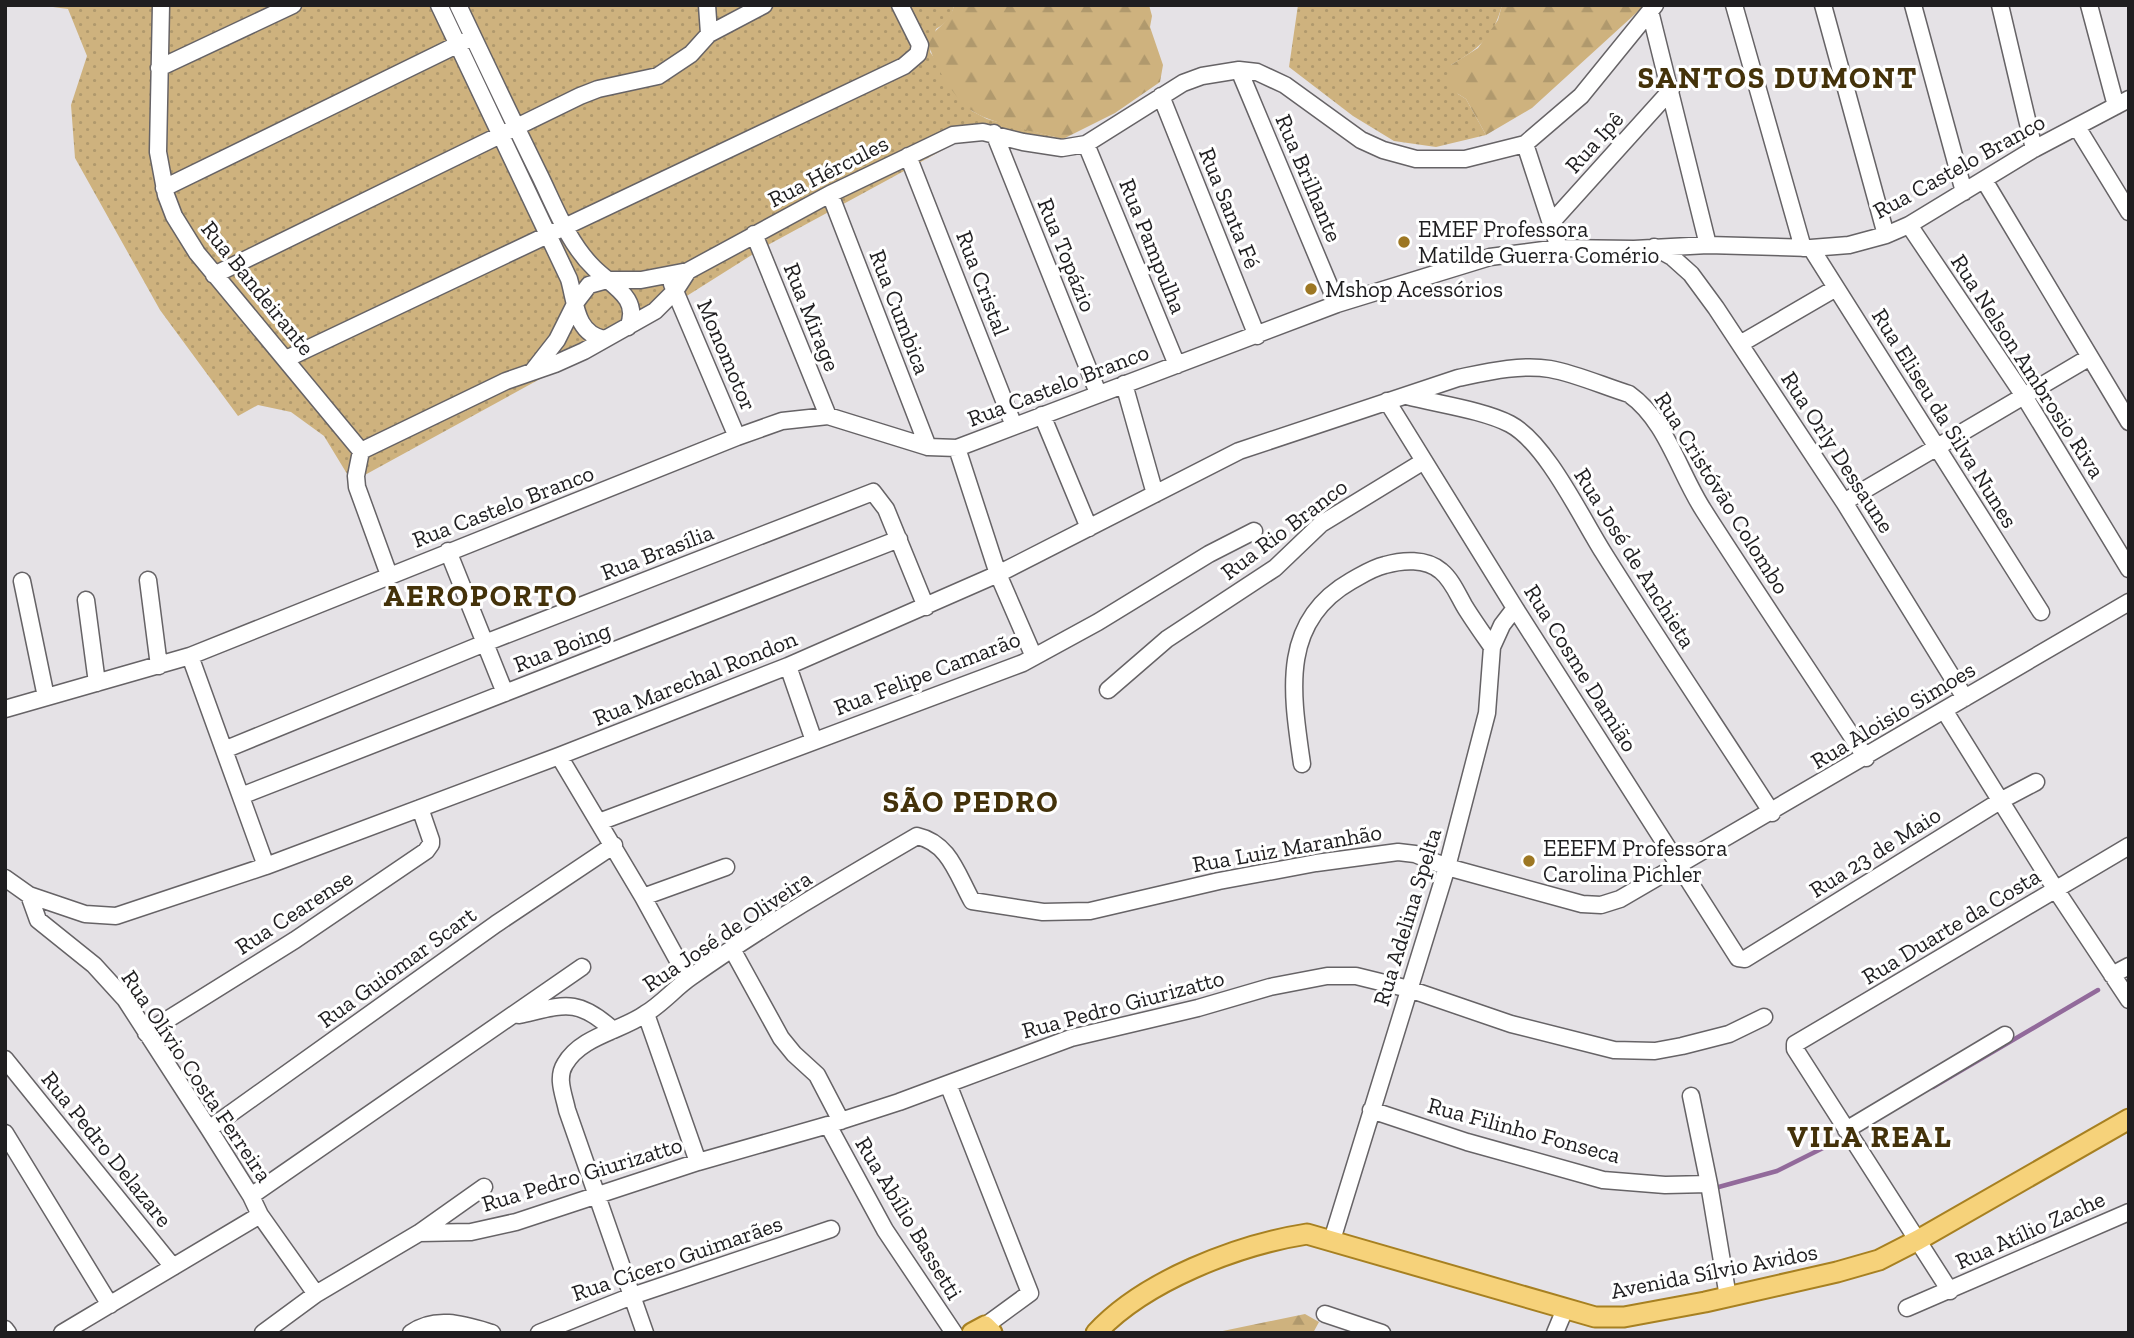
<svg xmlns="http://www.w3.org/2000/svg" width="2134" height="1338" viewBox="0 0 2134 1338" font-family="'Zilla Slab',serif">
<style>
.grass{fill:url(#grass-dots)}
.forest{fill:url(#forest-firs)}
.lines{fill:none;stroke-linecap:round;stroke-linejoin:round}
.stream{stroke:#926a9b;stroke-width:4.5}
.minor-casing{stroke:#666366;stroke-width:19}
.major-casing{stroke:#a78021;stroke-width:23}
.minor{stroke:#fff;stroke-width:16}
.major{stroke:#f6d27a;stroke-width:19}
.poi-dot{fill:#9d7723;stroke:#fff;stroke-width:2.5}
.labels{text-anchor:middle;stroke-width:6;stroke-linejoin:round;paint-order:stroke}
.street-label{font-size:23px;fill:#1f1e20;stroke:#fff}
.poi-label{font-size:23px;fill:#1f1e20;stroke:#fff;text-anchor:start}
.district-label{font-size:30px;font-weight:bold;letter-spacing:2px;fill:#44320a;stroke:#fff}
</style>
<defs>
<pattern id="grass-dots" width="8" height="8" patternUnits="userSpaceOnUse" patternTransform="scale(1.75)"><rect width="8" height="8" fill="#ceb27e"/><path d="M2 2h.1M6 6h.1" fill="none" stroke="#b0996d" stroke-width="1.8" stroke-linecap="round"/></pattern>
<pattern id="forest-firs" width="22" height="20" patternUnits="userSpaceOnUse" patternTransform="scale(1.75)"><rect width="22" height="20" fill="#ceb27e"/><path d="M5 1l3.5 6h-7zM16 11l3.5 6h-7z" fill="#b0996d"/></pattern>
</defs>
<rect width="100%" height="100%" fill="#e5e2e6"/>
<path class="grass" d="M38,5h916c-2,12 -8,18 -18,24l-6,23 42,59 15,8 76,20h-100l-197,107 -111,70 -303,166 -28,-46 -33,-24 -33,-7 -20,11 -78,-106 -85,-152 -4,-53 16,-49 -19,-47z
M1298,5h204c-8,32 -24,44 -51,60l7,29 8,5 20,36 -50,12 -42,-6 -41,-25 -64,-49z"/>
<path class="forest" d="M954,5h195l3,11 -2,11 13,38 -3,17 -45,31 -52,26c-25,-7 -68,-14 -89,-27 -20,-12 -42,-49 -46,-72 9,-13 23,-19 26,-35z
M1502,5h143l-113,103 -46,27 -20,-36 -8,-5 -8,-11 -2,-10 3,-8 27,-17 20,-28z
M1305,1314l14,8 -6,11h-100z"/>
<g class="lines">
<path class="stream" d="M1933,1087l165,-97
M1715,1188l62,-17 54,-27"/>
<defs>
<path id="minor" d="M161,5l-3,147 8,43 8,21 23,37 164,198
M439,5l130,274c7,24 6,54 35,60
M458,5c27,57 54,114 82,171 15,31 29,68 54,92 18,18 47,30 34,59
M707,5l2,29
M1734,5l69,243
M1823,5l63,230
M1913,5l51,187
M2000,5l34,144
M2089,5l27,101
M1650,11l58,234
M159,68l134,-63
M1239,70l98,234
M1161,96l96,240
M2077,127l52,85
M994,133l104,260
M1086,144l91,221
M1525,144l34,104
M908,156l106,270
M1984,180l145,242
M164,188l303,-148
M830,194l98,253
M1551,223l120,-133
M1909,225l115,171 105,173
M754,234l74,182
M1654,247l18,10 19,17 25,34 128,194 121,196
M1811,248l230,364
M214,275l366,-179 18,-7 60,-13 33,-22 18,-20 55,-29
M672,284l65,153
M1740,344l96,-56
M286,359l618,-293 14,-12 2,-9 -20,-40
M532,372l25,-32 19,-38 13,-17 18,-5h34l47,-9 142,-77 123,-59 30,-3 40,10 39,6 24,-4 97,-61 19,-7 37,-6 18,2 28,13 76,55 22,10 33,9h49l60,-15 56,-48 74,-91
M1124,384l31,110
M1407,396c30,8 76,14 103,28 36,19 71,93 93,128 55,88 113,174 169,261
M1387,401l128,207 223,350 7,1 255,-158 36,-19
M1042,415l47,113
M957,448l41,126 36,83
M361,451l145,-70 49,-17 29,-13 71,-40 20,-20 13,-20
M361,451l-5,25 1,11 32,88
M1844,502l246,-145
M448,551l57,142
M148,580l11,86
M22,581l24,116
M86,600l11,83
M190,656l76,210
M788,666l26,75
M1108,690l59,-51 108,-71 46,-44 103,-63
M5,709l185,-53 547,-219 45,-16 46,-5 100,31 29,1 380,-144 153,-47 69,-9 75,1 74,-4 103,3 38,-3 37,-10 23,-10 125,-76 95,-50
M1944,710l112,180 73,110
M224,750l261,-107 388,-151 13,17 40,98
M559,756l84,141 45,82
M1302,764c-10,-70 -23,-142 49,-183 11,-6 21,-13 34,-16 17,-5 41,-7 56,6 11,9 17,24 24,36 8,13 18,27 27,40
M241,796l658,-257
M599,822l424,-159 75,-41 111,-68 45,-23
M5,878l24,17 56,19 31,2 150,-50 293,-110 229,-90 210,-92 241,-123 219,-73c29,-6 62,-14 92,-9 27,5 53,17 79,25 38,27 50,79 75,117 53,83 108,164 162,247
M29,895l9,25 56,45 31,34 84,130 42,67 9,19 56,79
M643,897l83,-30
M732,949l49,89 13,16 23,21 24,46
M2112,975l17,-9
M646,1014l52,148
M519,1015c45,-10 58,-18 94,15
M146,1033l149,-93 131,-89 5,-7v-4l-11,-32
M5,1059l168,208
M948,1084l82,209 -45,33
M1691,1096l18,88 19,113
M1371,1110l96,32 136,38 62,5 44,-1
M828,1125l57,105 69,103
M209,1129l287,-205 118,-79
M1846,1130l159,-95
M5,1133l105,172
M251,1196l331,-229
M419,1233l65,-46
M1332,1240l115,-373 40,-154 5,-66 10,-22 13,-17
M1950,1291l-155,-242v-5l334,-198
M1907,1308l222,-96
M1325,1314l57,19
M5,1329l3,4
M62,1333l198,-118
M263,1333l53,-39 103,-61 52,-1 45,-10 182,-60 130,-37 71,-23 172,-64 127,-30 72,-21 57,-11h29l53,13 102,35 103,26 41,1 27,-5 47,-12 35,-17
M411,1333c25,-18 54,-8 81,0
M539,1333l93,-37 199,-67
M645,1333l-78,-223c-3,-15 -11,-32 -2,-46 16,-28 56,-33 80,-50 17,-10 30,-26 46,-37 72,-51 149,-96 226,-141 32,7 40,38 55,65l71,11 47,-1 129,-30 97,-18 82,-11 17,2 32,13 135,37 19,1 19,-6 509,-297
M1555,1333l10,-24"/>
<path id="major" d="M972,1333l13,-7 7,7
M1096,1333c48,-52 141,-88 211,-99l288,83h29l81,-15 132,-30 42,-12 39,-20 211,-121"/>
</defs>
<use href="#minor" class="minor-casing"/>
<use href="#major" class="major-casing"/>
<use href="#minor" class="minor"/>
<use href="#major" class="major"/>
</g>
<g class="poi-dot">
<circle cx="1404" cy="242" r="7"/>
<circle cx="1311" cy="289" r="7"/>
<circle cx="1529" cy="861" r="7"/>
</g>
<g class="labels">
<g class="street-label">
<text transform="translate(1594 142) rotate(-48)" y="8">Rua Ipê</text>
<text transform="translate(1959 166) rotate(-29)" y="8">Rua Castelo Branco</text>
<text transform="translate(828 171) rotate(-27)" y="8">Rua Hércules</text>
<text transform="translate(1309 178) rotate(67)" y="8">Rua Brilhante</text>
<text transform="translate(1230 208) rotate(68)" y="8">Rua Santa Fé</text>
<text transform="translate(1153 246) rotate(68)" y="8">Rua Pampulha</text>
<text transform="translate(1067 255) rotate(68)" y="8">Rua Topázio</text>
<text transform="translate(983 283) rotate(69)" y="8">Rua Cristal</text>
<text transform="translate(258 288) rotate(51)" y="8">Rua Bandeirante</text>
<text transform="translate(900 312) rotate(69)" y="8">Rua Cumbica</text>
<text transform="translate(812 317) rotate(68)" y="8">Rua Mirage</text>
<text transform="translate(727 355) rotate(67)" y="8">Monomotor</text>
<text transform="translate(2028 366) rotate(57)" y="8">Rua Nelson Ambrosio Riva</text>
<text transform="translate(1058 385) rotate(-21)" y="8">Rua Castelo Branco</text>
<text transform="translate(1945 418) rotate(58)" y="8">Rua Eliseu da Silva Nunes</text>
<text transform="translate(1838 452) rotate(57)" y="8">Rua Orly Dessaune</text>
<text transform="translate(1722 493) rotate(58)" y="8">Rua Cristóvão Colombo</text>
<text transform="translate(503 506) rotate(-21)" y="8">Rua Castelo Branco</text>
<text transform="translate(1284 529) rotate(-37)" y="8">Rua Rio Branco</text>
<text transform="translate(657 552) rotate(-21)" y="8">Rua Brasília</text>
<text transform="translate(1635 558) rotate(58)" y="8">Rua José de Anchieta</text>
<text transform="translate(562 647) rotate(-21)" y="8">Rua Boing</text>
<text transform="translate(1581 668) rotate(58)" y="8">Rua Cosme Damião</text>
<text transform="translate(927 673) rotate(-21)" y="8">Rua Felipe Camarão</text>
<text transform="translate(695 678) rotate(-22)" y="8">Rua Marechal Rondon</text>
<text transform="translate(1893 715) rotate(-31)" y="8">Rua Aloisio Simoes</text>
<text transform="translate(1287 848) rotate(-10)" y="8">Rua Luiz Maranhão</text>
<text transform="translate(1875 852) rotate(-32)" y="8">Rua 23 de Maio</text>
<text transform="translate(294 912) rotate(-33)" y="8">Rua Cearense</text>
<text transform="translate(1407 917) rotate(-73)" y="8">Rua Adelina Spelta</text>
<text transform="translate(1951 926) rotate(-31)" y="8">Rua Duarte da Costa</text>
<text transform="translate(727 931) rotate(-34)" y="8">Rua José de Oliveira</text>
<text transform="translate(397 967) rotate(-36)" y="8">Rua Guiomar Scart</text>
<text transform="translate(1123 1004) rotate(-15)" y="8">Rua Pedro Giurizatto</text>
<text transform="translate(197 1076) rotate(56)" y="8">Rua Olívio Costa Ferreira</text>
<text transform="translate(1524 1130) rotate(15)" y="8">Rua Filinho Fonseca</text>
<text transform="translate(107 1149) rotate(51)" y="8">Rua Pedro Delazare</text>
<text transform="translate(582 1174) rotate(-17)" y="8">Rua Pedro Giurizatto</text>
<text transform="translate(909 1218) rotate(59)" y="8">Rua Abílio Bassetti</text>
<text transform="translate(2030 1230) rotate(-24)" y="8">Rua Atílio Zache</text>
<text transform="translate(677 1258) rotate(-19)" y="8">Rua Cícero Guimarães</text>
<text transform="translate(1714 1271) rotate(-11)" y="8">Avenida Sílvio Avidos</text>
</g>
<g class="poi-label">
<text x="1418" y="237">EMEF Professora<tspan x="1418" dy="26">Matilde Guerra Comério</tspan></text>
<text x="1325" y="297">Mshop Acessórios</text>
<text x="1543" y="856">EEEFM Professora<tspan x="1543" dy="26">Carolina Pichler</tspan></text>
</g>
<g class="district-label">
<text x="1778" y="88">SANTOS DUMONT</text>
<text x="481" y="606">AEROPORTO</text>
<text x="971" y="812">SÃO PEDRO</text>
<text x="1870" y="1147">VILA REAL</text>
</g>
</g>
<rect width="2134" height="1338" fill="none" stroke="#1f1e20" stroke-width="14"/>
</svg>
